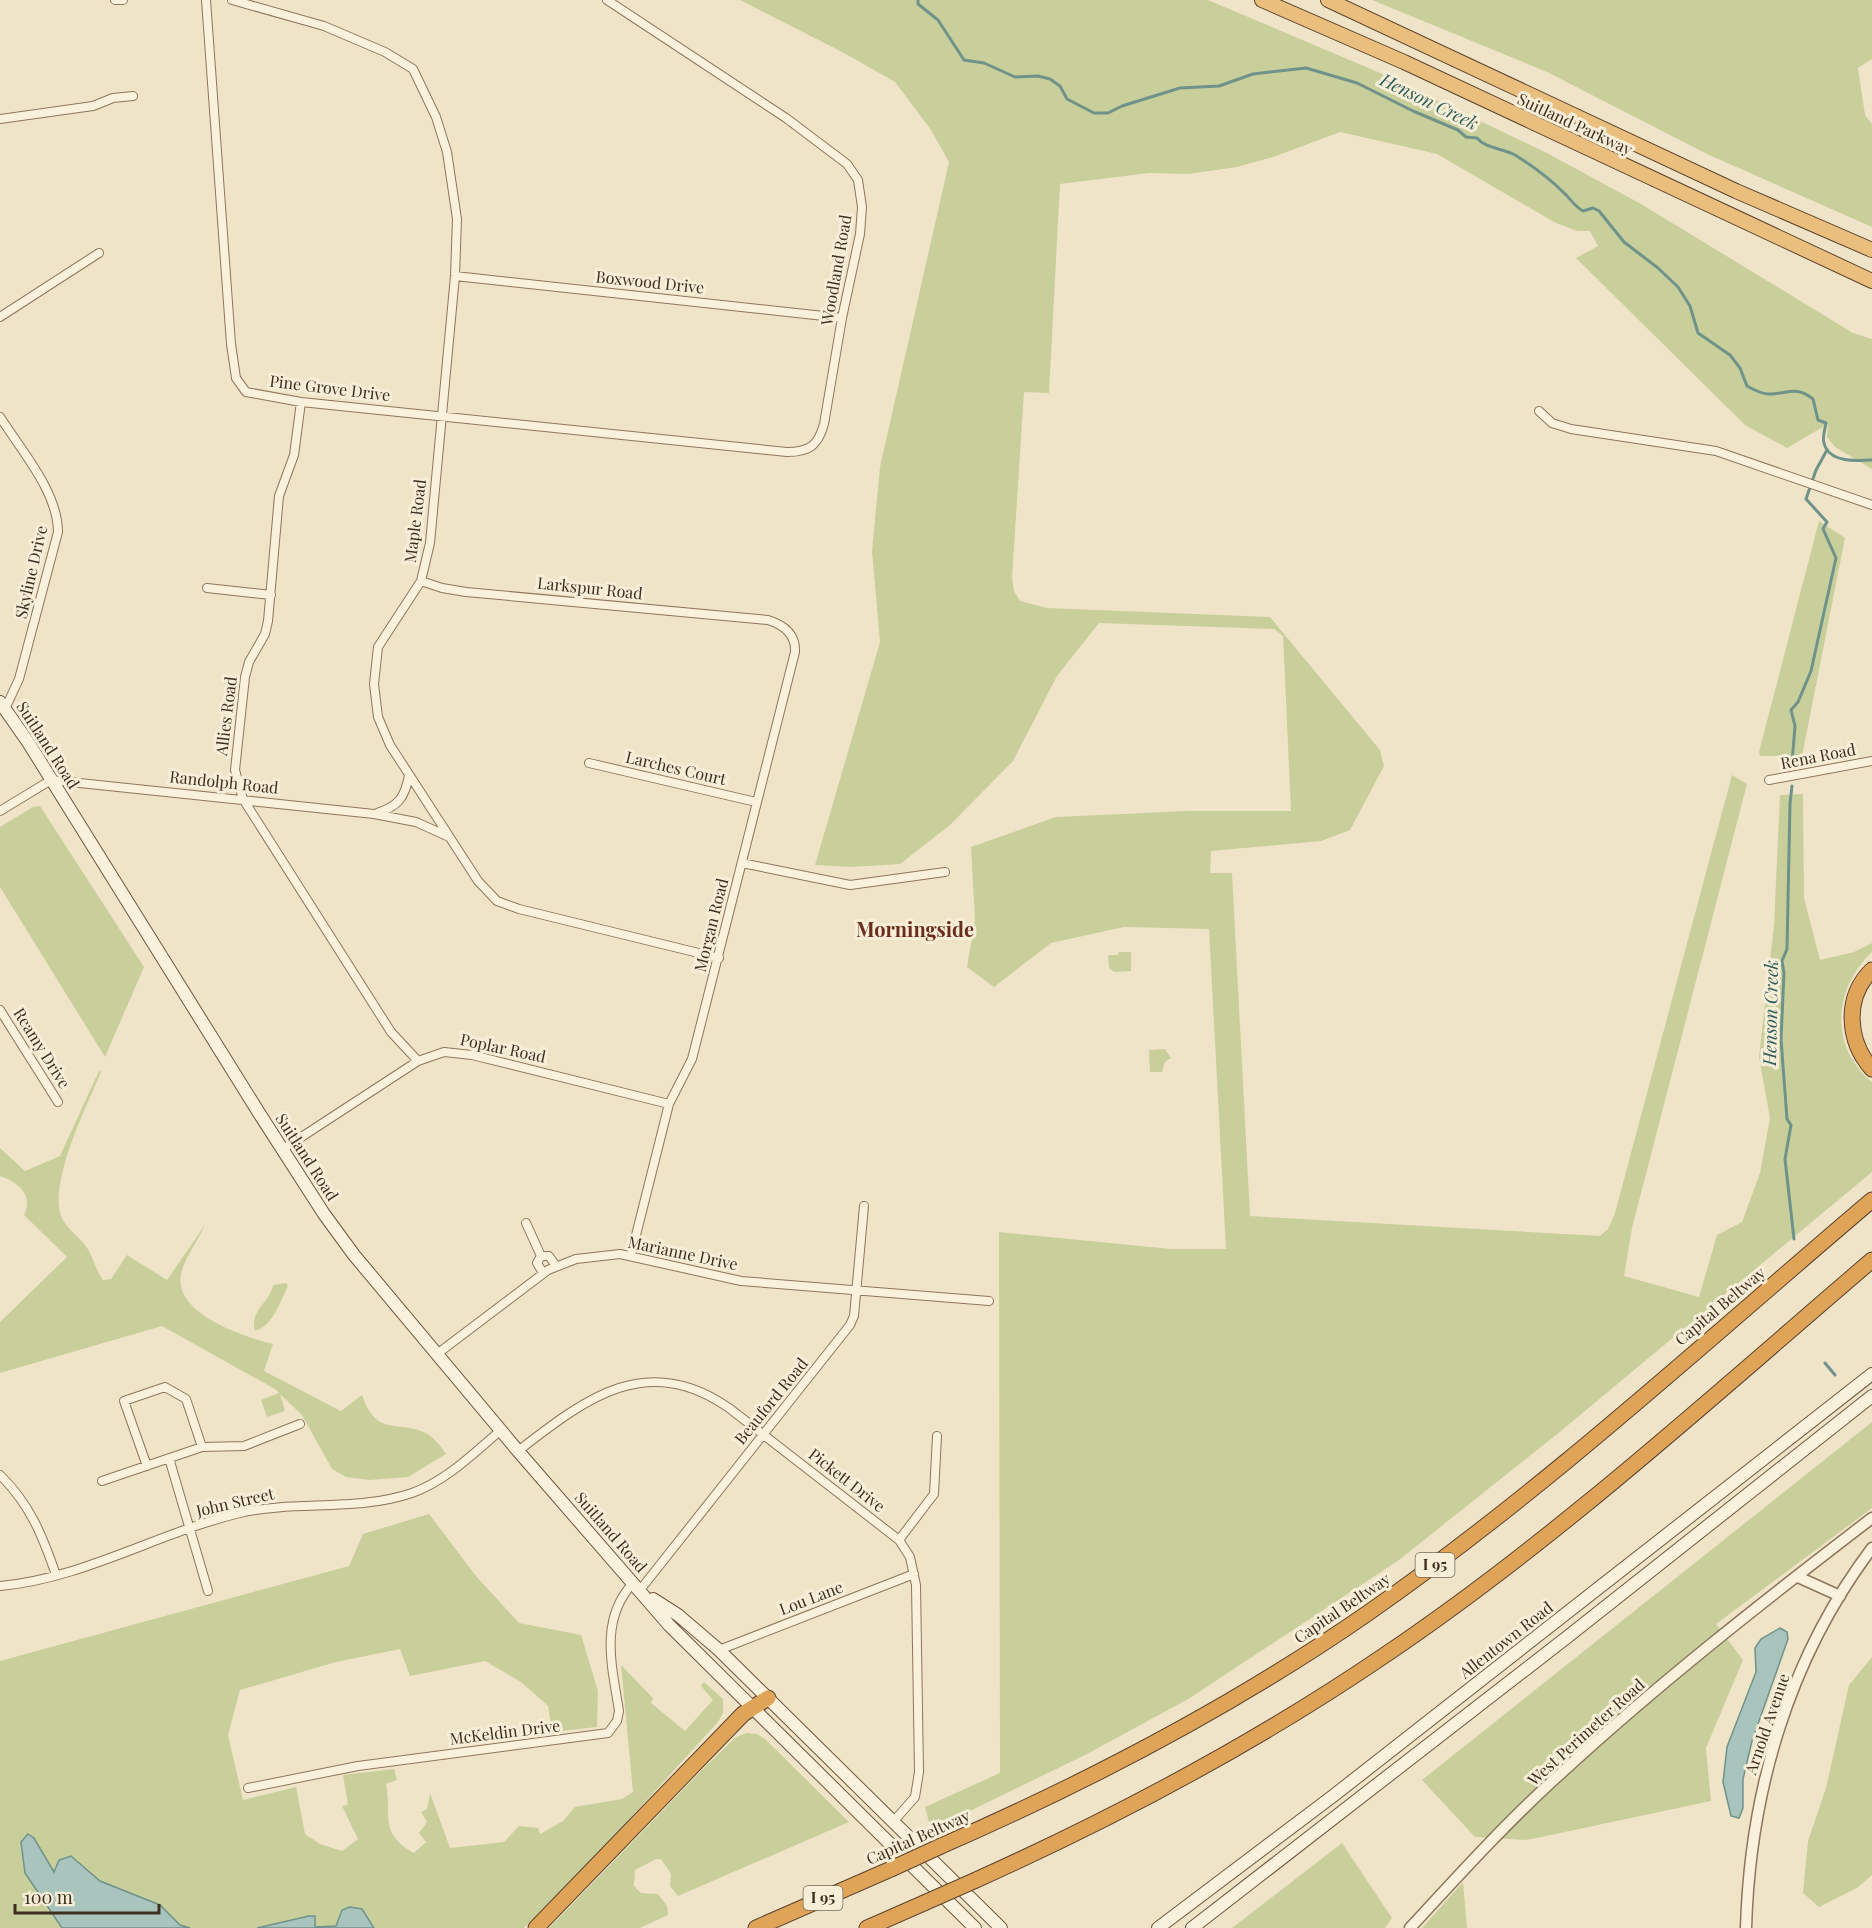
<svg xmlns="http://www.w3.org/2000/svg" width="1872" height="1928" viewBox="0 0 1872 1928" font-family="'Playfair Display',serif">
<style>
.green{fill:#c9cf9b}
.water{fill:#a9c4bc;stroke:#6f938a;stroke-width:1.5}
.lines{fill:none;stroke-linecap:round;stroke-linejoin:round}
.stream{stroke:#6f938a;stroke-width:3}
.minor-casing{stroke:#8d765c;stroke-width:10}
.tertiary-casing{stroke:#8d765c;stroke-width:13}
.secondary-casing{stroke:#6f573f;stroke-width:14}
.trunk-casing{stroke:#5b4430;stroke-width:16}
.motorway-casing{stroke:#5b4430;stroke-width:17}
.minor{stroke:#faf1dc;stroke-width:8}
.tertiary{stroke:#faf1dc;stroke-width:10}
.secondary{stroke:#faf1dc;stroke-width:12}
.trunk{stroke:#eabe7c;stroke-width:14}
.motorway{stroke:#e0a458;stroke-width:15}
.motorway-bridge-casing{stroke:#5b4430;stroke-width:17;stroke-linecap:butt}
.motorway-bridge{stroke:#e0a458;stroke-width:15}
.labels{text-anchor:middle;stroke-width:6;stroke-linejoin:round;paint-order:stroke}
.shield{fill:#f7eed8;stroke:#756857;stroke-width:1.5}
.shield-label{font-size:15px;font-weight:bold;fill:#3d2e20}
.street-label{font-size:16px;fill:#3d2e20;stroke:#f7eed8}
.water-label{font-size:18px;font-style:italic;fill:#2f5d5a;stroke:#f7eed8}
.quarter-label{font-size:20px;font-weight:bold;fill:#6b2e1e;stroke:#f7eed8}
</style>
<rect width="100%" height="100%" fill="#f0e4c8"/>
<path class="green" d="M740,0h468l170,72 167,80 96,52 212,129 19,6v130l-37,-22 -8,-10 1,-13 -41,24 -42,-23 -169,-167 22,-12 -8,-15h-13l-23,-9 -117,-68 -97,-22 -64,24 -39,11 -49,7 -39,-1 -89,11 -11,209 -25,-1 -12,186 2,13 6,10 27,7 223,9 110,133 4,16 -34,64 -29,11 -110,10 -1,22h22l18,343 350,20 8,-7 7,-16 117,-438 15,9 -115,444 -8,48 75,21 18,-62 25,-13 18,-49 10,-55 -11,-61 15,-132 6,-130 23,-1 1,104 16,62 34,-8 18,-9v9c-39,37 -43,95 0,130v90l-311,259 -162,129 -209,138 -103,56 -156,76 -6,-23 75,-34 -1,-541 172,17h55l-17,-320 -85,-2 -73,16 -57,44 -27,-20 8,-47 -4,-73 85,-30 131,-6h104l-8,-175 -9,-7 -175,-6 -42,53 -44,85 -63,64 -50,39 -49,3 -36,-2 65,-223 -8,-91 8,-84 69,-305 -18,-32 -36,-48 -51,-29z
M1372,0h500v59l-14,9 7,47 7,9v103l-163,-72 -162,-83z
M1819,521l26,17 -43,218h-42l-1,-4z
M40,806l104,161 -39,90 -105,-170v-60l33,-20z
M1119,952h12v19l-17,1 -5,-4 -1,-13h10z
M1165,1049l6,9 -6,4 -3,10h-12l-1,-22z
M99,1071l2,1c-14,34 -54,112 -39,146 6,13 21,21 27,33 5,10 7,19 14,29l8,-1 16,-24 40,25 38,-55c-7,15 -18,30 -23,45 -14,43 63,67 91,74l-9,27 77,40 21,-16c15,43 34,24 64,38 8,4 15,14 20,21l-38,23 -38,3 -24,-3 -14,-8 -30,-54 -22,-21 5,17 -18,6 -6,-17 18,-7 -4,-4 -113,-63 -162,47v-51l67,-65 -43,-42c10,-20 -6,-33 -24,-39v-28l25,23 35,-15z
M286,1283l2,3c-8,16 -15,40 -33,45 -6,-21 15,-28 18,-46z
M1872,1422v86l-156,116 27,36 -37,88 5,53 -184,39 -52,-3 -53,-57z
M429,1514l47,62 43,47 62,12 17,56 -1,36 -45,5 -4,-26 -27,-24 -36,-21 -75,15 -10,-27 -64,13 -96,28 -12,45 15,65 53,-13 9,47 15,10 22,7 16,-12 -16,-33 6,-1 -5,-30 51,-6 3,11 -11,4c6,33 -7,49 28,69l12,-11 -7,-9 8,-11 -6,-10 6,-3 3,-16 20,55 54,-6 15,-16 19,2 2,6 23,-13 12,-14 47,-8 11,-7 -12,-127 32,33 -2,5 34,28 28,-31 -12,-14 3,-4 19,17v14l-5,9 -123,135 -71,71h-150l-12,-19 -23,6 -2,11 -22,1 -6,-11 -52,12h-67l-10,-3 -20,-20 -60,-24 -29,-25 -17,17 -20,-35 -9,35 37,55h-62v-267l349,-95 14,-32z
M1872,1657v218l-15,13 -38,19 -16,-14 5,-52 18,-53 23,-103z
M747,1733l10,1 8,5 84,83 -171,74 -8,-10 1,-12 -10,-15h-5l-21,11 -1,16 7,7 17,1 9,12 1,9 -28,13h-91l155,-160 32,-31z
M1342,1843l50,75 -7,10h-153z
M1463,1882l4,46h-45z"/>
<path class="water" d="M1780,1628l7,4 1,7 -36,102 -9,38v29l-4,10 -8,-2 -8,-34 4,-35 29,-75 -1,-24 6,-9z
M28,1834l6,4 20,34 5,-12 12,-4 29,25 60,24 20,20 10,3h-128l-37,-55 -4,-31z
M350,1907l12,2 12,19h-117l52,-12h6v11l21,-1 6,-16z"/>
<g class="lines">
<path class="stream" d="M918,0v4l20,16 26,40 20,3 31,14 23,-1 12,3 10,7 7,13 27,14h14l14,-7 58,-18 39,-2 34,-12 53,-6 51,15 56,28 45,19 8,7 11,1c9,11 26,10 38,17 16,10 35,24 48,37 8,7 11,14 20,19l10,-3 6,3 25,31 34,26 20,19 12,19 8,27 32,22 10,13 7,18c7,4 16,9 24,8 18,-1 26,-8 42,5l5,21 8,3c-1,7 -4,14 -2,20 5,20 32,18 48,17
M1792,763l3,-37 -4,-16 7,-8 13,-31 25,-113 -13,-29 4,-7 -21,-23 10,-29 11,-20
M1792,786l-2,17 -3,146 -5,12 2,12 -3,66 6,80 4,6 -6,34 9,80
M1825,1363l10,12"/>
<defs>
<path id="minor" d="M115,0h8
M206,0l25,344 5,34 10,14 55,10 486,50c22,0 31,-6 37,-28l18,-106 18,-84 2,-27 -4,-27 -11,-16 -61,-46 -179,-118
M232,0l92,26 61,26 28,17 23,48 11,35 10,67 -2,57 -25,267 -9,38 -43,66 -4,37 4,33 12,28 88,136 19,20 22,8 200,49
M0,119l93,-13 20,-8 20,-2
M455,276l387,42
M0,317l99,-64
M301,402l-7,53 -15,41 -11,125 -3,13 -16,28 -4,15 -10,93 8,29 148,233 27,29
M1539,411l13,12 19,6 145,22 156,54
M0,417c21,33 58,75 58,115l-39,147 -14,30
M421,581l21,7 24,4 302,28c16,5 28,14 27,32l-103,407 -23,45 -38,151
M207,588l64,7
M589,763l167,39
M1769,780l103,-19
M0,811l51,-31 323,34 42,8 31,14
M377,813c22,-7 28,-16 32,-38
M742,863l108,22 95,-13
M0,1010l58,92
M283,1149l135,-88 26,-9 28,3 197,49
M526,1223l15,33
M543,1273l-6,-10 4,-7h8l7,10
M437,1354l111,-84 28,-11 44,-5 121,27 248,20
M518,1451c66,-51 128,-101 211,-43l170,132 11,17 6,28 3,187 -4,25 -22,25
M169,1458l39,133
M147,1466l-23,-65 41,-14 21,12 16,48 42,-1 56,-22
M0,1475c30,29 43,62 56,100
M102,1481l100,-34
M899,1540l35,-46 3,-58
M0,1586c82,-7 160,-54 240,-73 56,-13 116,-1 172,-20 34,-12 62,-40 89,-63
M640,1590l210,-265 4,-9 10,-110
M719,1650l195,-76
M248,1788l110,-22 250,-33 9,-12 2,-10c-7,-45 -20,-91 14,-128"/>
<path id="tertiary" d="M1798,1577l42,19
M1410,1928c48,-52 96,-105 149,-153 100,-92 206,-175 313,-257
M1746,1928c4,-137 43,-270 126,-380"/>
<path id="secondary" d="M0,702l28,40 231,371 65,101 30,41 164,196 151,174 306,303
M653,1599l25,16 41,35 282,278
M1158,1928l175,-132 539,-422
M1192,1928l374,-290 306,-242"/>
<path id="trunk" d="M1262,0l142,62 468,219
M1328,0l408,191 136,59"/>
<path id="motorway" d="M1872,970c-28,27 -25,71 0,99
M941,1846c149,-65 293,-140 427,-233 178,-124 339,-273 504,-413
M976,1880c142,-64 280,-137 409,-225 173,-117 328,-259 487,-395
M536,1928l207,-214 25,-16
M756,1928l135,-59
M867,1928l57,-25"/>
</defs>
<use href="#minor" class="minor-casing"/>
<use href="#tertiary" class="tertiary-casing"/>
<use href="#secondary" class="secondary-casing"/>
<use href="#trunk" class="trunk-casing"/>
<use href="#motorway" class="motorway-casing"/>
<use href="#minor" class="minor"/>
<use href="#tertiary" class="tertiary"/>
<use href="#secondary" class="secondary"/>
<use href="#trunk" class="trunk"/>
<use href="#motorway" class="motorway"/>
<defs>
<path id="motorway-bridge" d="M891,1869l50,-23
M924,1903l52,-23"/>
</defs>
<use href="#motorway-bridge" class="motorway-bridge-casing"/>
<use href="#motorway-bridge" class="motorway-bridge"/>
</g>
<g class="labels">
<g class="shield">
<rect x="1415.5" y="1553" width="39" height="24" rx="4.5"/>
<rect x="803.5" y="1886" width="39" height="24" rx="4.5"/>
</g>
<g class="shield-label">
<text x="1435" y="1570">I 95</text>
<text x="823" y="1903">I 95</text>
</g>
<g class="street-label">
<text transform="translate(1575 124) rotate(25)" y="6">Suitland Parkway</text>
<text transform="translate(836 270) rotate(-80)" y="6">Woodland Road</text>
<text transform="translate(650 282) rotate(6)" y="6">Boxwood Drive</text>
<text transform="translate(330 388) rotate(7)" y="6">Pine Grove Drive</text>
<text transform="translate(415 521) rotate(-83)" y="6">Maple Road</text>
<text transform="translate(31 572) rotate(-77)" y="6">Skyline Drive</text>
<text transform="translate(590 588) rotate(6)" y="6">Larkspur Road</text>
<text transform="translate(226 716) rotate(-83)" y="6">Allies Road</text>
<text transform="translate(48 745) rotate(57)" y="6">Suitland Road</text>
<text transform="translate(1818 756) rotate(-11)" y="6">Rena Road</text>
<text transform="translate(676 768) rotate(13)" y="6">Larches Court</text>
<text transform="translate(224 782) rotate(6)" y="6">Randolph Road</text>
<text transform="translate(711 925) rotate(-76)" y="6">Morgan Road</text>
<text transform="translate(42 1048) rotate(58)" y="6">Reamy Drive</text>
<text transform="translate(503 1048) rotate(12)" y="6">Poplar Road</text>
<text transform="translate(307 1157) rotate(57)" y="6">Suitland Road</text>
<text transform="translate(683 1253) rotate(12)" y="6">Marianne Drive</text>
<text transform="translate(1720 1306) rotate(-40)" y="6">Capital Beltway</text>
<text transform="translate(771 1401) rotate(-51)" y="6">Beauford Road</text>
<text transform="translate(847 1480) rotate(38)" y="6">Pickett Drive</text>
<text transform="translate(235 1502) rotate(-13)" y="6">John Street</text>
<text transform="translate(611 1532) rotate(49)" y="6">Suitland Road</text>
<text transform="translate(811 1598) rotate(-21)" y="6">Lou Lane</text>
<text transform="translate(1342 1608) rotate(-34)" y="6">Capital Beltway</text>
<text transform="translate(1506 1640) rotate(-38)" y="6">Allentown Road</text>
<text transform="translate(1767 1724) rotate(-71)" y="6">Arnold Avenue</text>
<text transform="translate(505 1732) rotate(-7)" y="6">McKeldin Drive</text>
<text transform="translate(1586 1732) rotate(-42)" y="6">West Perimeter Road</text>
<text transform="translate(918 1837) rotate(-24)" y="6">Capital Beltway</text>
</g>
<g class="water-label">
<text transform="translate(1429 102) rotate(26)" y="6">Henson Creek</text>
<text transform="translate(1771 1013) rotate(-89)" y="6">Henson Creek</text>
</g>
<g class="quarter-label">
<text x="915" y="937">Morningside</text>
</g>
</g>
<path d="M15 1904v9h144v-9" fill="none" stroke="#3d2e20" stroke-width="3"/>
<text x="24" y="1904" font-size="18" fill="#3d2e20" stroke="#f7eed8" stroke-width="4.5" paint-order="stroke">100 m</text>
</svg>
